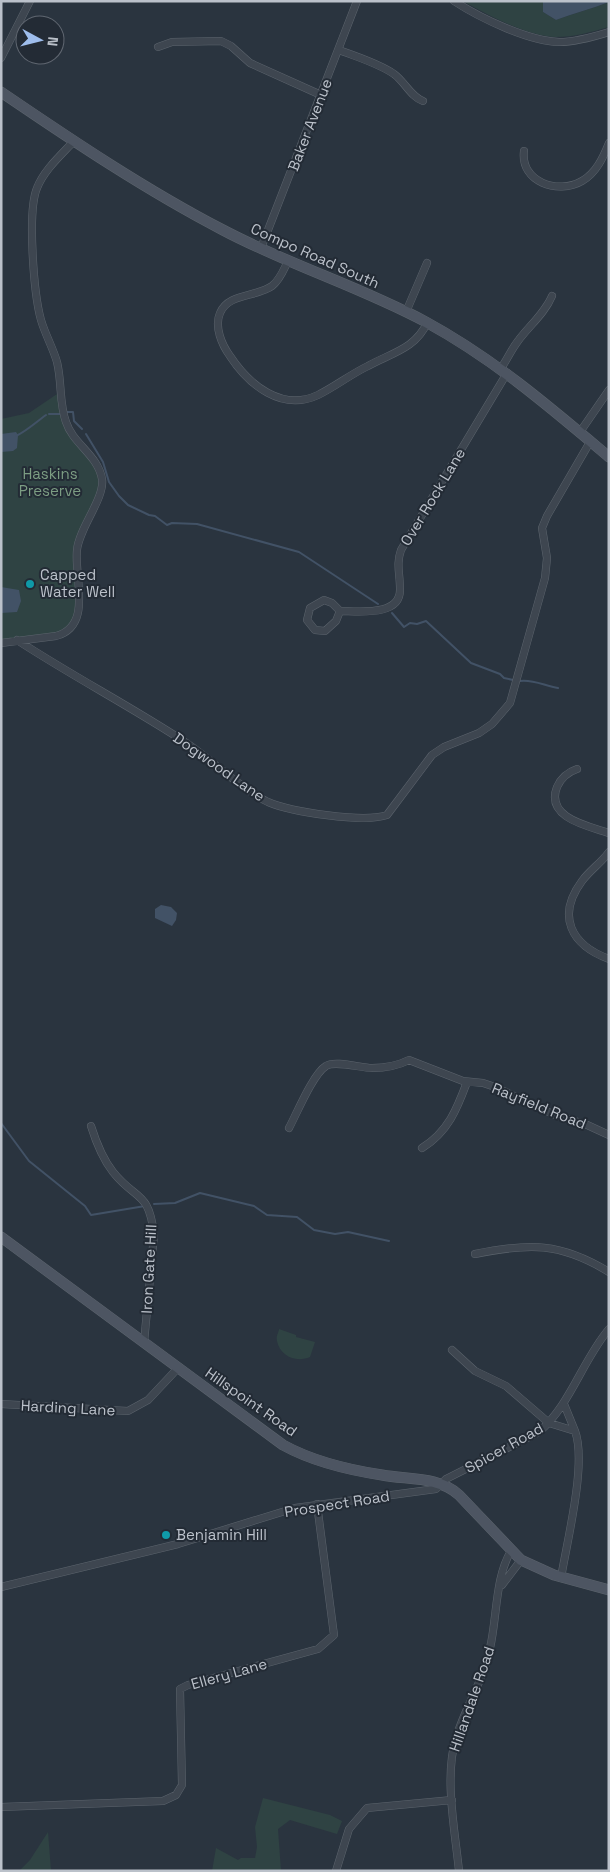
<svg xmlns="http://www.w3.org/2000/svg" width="610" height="1872" viewBox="0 0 610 1872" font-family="'Space Grotesk',sans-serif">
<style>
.green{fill:#2f4343}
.water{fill:#425266}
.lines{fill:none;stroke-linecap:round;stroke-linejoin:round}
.stream{stroke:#425266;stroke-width:2}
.street-casing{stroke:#5c646d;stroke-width:8}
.secondary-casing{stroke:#5c646d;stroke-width:11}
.street{stroke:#3e4650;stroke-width:7}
.secondary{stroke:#4d5562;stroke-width:10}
.culture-dot{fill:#0f9aa8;stroke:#232b35;stroke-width:2}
.labels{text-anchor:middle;stroke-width:4;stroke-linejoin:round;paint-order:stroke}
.street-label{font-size:15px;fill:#bbc1ca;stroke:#232b35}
.park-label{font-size:15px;fill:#7c9d83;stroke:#232b35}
.poi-label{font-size:15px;fill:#bbc1ca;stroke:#232b35;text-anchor:start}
</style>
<rect width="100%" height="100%" fill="#2a343f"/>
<path class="green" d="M463,1h80v11l13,8c18,-7 36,-11 53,-18v25c-18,5 -35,10 -53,10 -28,-1 -69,-22 -93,-36z
M60,392l10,39 20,23 12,29 -24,59v70l-9,18 -68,13v-224l28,-6z
M279,1329l17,6v2l19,5 -5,15c-14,6 -30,-1 -33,-16 -1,-6 1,-6 2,-12z
M263,1798l67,17 12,6 -5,13 -47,-14 -12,9 3,42h-69l4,-23 22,12 3,-2h14l2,-11 -2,-20z
M48,1832l3,39h-32l11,-11z"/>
<path class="water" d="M543,1h66v1c-17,7 -35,11 -53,18l-13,-8z
M16,432l2,3 -1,13 -4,3 -12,1v-18z
M1,587l18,3 2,11 -4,11 -16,1z
M161,905l10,2 6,6 -1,7 -4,6 -17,-8v-9z"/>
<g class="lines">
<path class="stream" d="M67,412h6l1,9 8,8
M49,414h11
M86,434l17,28 6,20 10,14 9,9 21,10 6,1 12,9 5,-2 25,1 102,28 79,52
M16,436c12,-6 20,-14 30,-21
M392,613l12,14 6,-4 7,1 9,-3 45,42 29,11 4,4 9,2
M520,681c13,-2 25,5 38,7
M1,1123l28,38 56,45 6,9 54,-9
M154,1204l21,-1 25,-10 54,13 13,9 30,2 17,13 21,4 13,-2 41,9"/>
<defs>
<path id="street" d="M454,1c26,17 74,40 105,41 17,0 34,-5 50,-10
M158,47l14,-5 49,-1 10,5 19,17 71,32
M339,50c18,7 39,13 55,24 11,8 17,23 29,27
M1,58l29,-57
M524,151c-4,31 34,44 58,30 14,-8 21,-23 27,-38
M261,248l96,-247
M288,261c-4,8 -8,19 -16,25 -15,11 -44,7 -52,27 -6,14 2,32 10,43 19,29 52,56 88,39 18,-9 33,-21 50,-29 23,-13 47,-17 59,-43
M406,312l21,-49
M501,368c6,-8 10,-18 17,-27 11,-15 27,-28 34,-45
M580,432l29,-42
M340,611l-8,-8 -8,-3 -14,8 -3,12 8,10 10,1 11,-10 4,-10c18,0 61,6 60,-22 0,-15 -4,-25 1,-39l106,-177
M17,640c55,36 113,66 168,102 26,17 56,47 83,60 23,10 96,21 119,13l45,-60 12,-8 35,-14 13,-9 18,-21 35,-125 2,-20 -5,-30 5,-12 43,-74
M1,643l55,-7c37,-10 18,-58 21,-86 2,-22 28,-52 25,-71 -4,-24 -29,-35 -36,-57 -7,-19 -4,-40 -9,-60 -4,-14 -12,-28 -16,-42 -7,-25 -14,-108 -4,-132 7,-18 24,-33 37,-47
M577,769c-9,3 -16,9 -20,18 -12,31 31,39 52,46
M609,852c-8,11 -19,18 -27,29 -26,35 -11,64 27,78
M91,1126c5,16 11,32 22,46 23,29 36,18 41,63l-10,108
M289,1128c8,-15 24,-54 37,-62 9,-6 35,2 46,2 13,0 25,-2 37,-8l54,21 20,2 12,4 60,28 30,9 24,11
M422,1148c26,-16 35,-39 45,-66
M475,1254c54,-11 85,-12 134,18
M452,1350l23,21 31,15 43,37 26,8c12,32 -8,110 -14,147
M1,1404l127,7 20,-11 30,-32
M564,1404l11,27
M502,1585l19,-25
M1,1587l177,-43 117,-36 141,-19 10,-10 93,-47c32,-28 43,-71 70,-103
M1,1807l162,-6 13,-6 6,-10 -2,-96 8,-4 130,-36 16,-14 -17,-131
M336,1871l13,-42 18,-21 85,-8
M459,1871c-4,-40 -15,-95 -3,-133 9,-31 28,-58 34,-90 7,-29 5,-71 21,-97"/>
<path id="secondary" d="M1,92c72,49 145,98 222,138 66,35 138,57 203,92 68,37 125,86 183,135
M1,1237l282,208c29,16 66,25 99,30 26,5 56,1 77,20l62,65 33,15 55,15"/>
</defs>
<use href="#street" class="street-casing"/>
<use href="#secondary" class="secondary-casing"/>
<use href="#street" class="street"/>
<use href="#secondary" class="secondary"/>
</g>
<g class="culture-dot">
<circle cx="30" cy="584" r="5"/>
<circle cx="166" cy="1535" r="5"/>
</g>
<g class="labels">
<g class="street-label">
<text transform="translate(310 125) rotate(-69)" y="5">Baker Avenue</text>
<text transform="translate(315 256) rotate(24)" y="5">Compo Road South</text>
<text transform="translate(433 497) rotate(-59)" y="5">Over Rock Lane</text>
<text transform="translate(219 767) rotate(35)" y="5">Dogwood Lane</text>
<text transform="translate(539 1106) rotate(22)" y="5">Rayfield Road</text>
<text transform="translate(149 1269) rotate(-87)" y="5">Iron Gate Hill</text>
<text transform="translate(251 1402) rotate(35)" y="5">Hillspoint Road</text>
<text transform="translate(68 1408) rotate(3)" y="5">Harding Lane</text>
<text transform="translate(504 1448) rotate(-29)" y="5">Spicer Road</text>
<text transform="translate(337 1504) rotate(-9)" y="5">Prospect Road</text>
<text transform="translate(229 1674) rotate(-16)" y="5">Ellery Lane</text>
<text transform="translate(472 1699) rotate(-71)" y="5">Hillandale Road</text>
</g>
<g class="park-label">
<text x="50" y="479">Haskins<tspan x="50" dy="17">Preserve</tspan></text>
</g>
<g class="poi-label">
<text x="40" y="580">Capped<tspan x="40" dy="17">Water Well</tspan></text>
<text x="176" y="1540">Benjamin Hill</text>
</g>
</g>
<rect width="610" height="1872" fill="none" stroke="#bbc1ca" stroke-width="5"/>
<g transform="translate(40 40) rotate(97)"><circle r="24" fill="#232b35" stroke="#606771"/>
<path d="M0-4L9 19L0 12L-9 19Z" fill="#9ebdec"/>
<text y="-8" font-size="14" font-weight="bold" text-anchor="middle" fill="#bbc1ca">N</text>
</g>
</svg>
